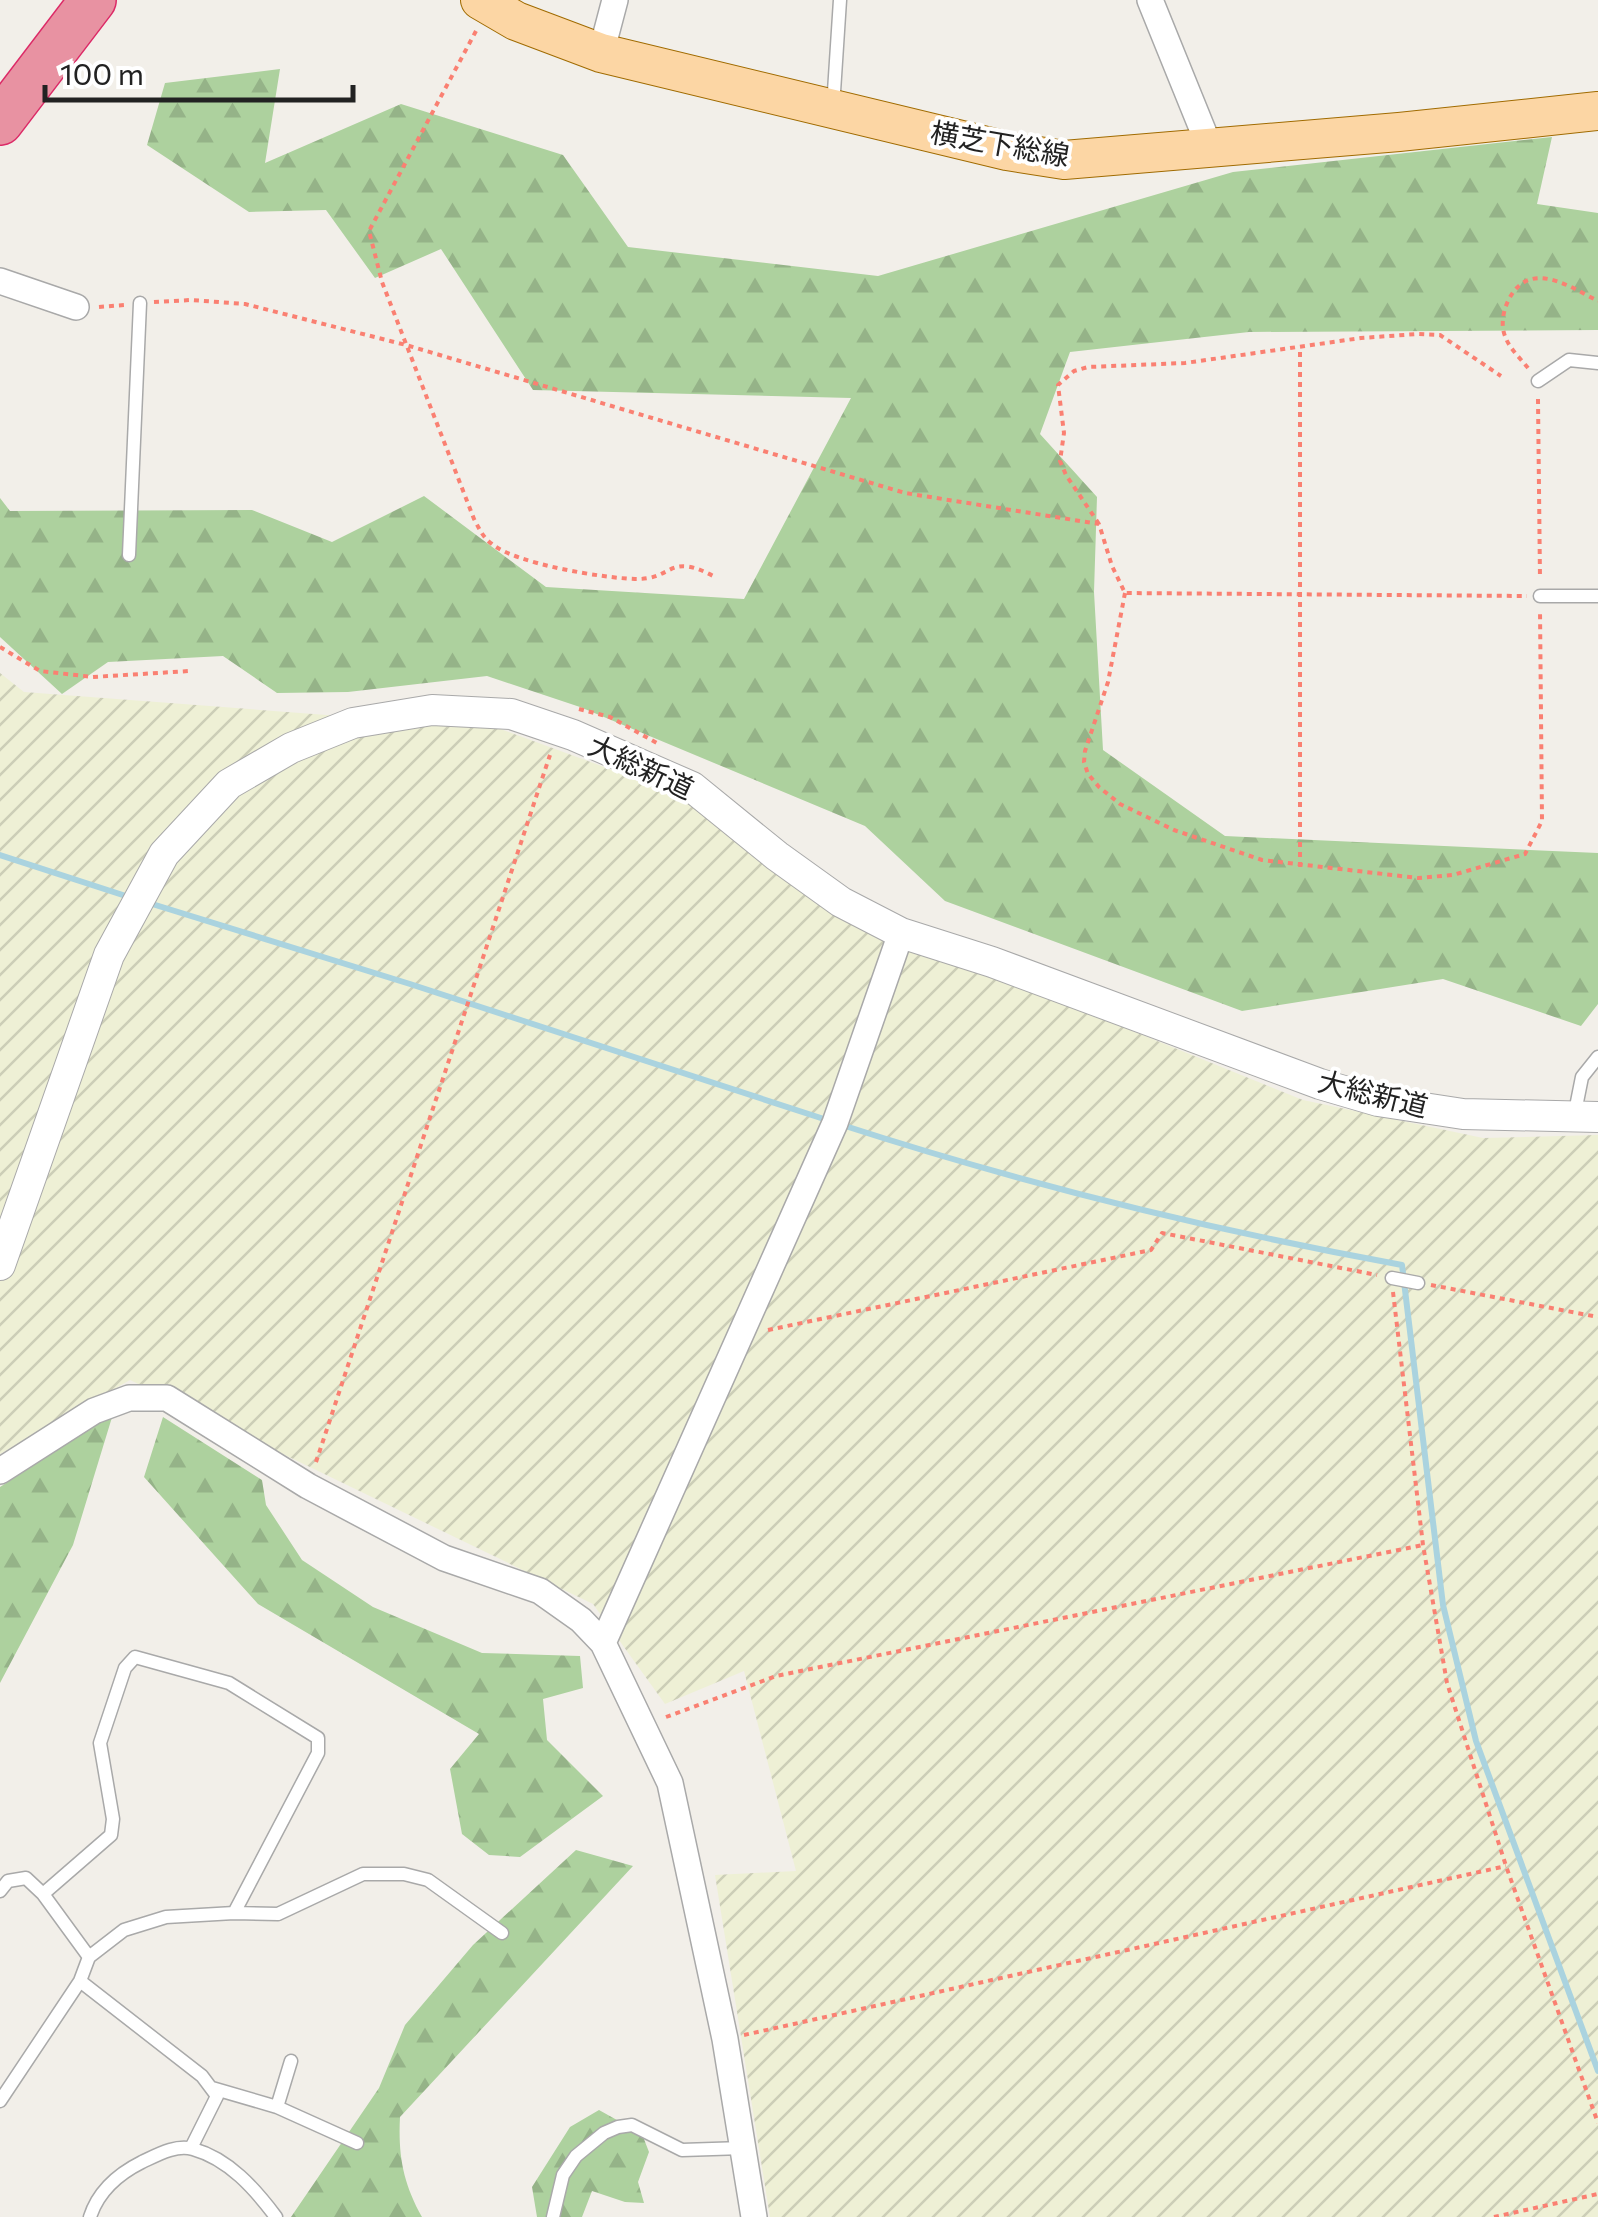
<svg xmlns="http://www.w3.org/2000/svg" width="1598" height="2217" viewBox="0 0 1598 2217" font-family="Commissioner,'Noto Sans JP',sans-serif">
<style>
.farmland{fill:url(#farmland-furrows)}
.forest{fill:url(#forest-firs)}
.lines{fill:none;stroke-linecap:round;stroke-linejoin:round}
.stream{stroke:#aad3df;stroke-width:6}
.service-casing{stroke:#a9a9a9;stroke-width:15}
.minor-casing{stroke:#a9a9a9;stroke-width:28}
.tertiary-casing{stroke:#a9a9a9;stroke-width:32}
.primary-casing{stroke:#a06b00;stroke-width:40}
.motorway-casing{stroke:#dc2a67;stroke-width:48}
.path{stroke:#fa8072;stroke-width:4;stroke-dasharray:5 5;stroke-linecap:butt}
.service{stroke:#fff;stroke-width:12}
.minor{stroke:#fff;stroke-width:25}
.tertiary{stroke:#fff;stroke-width:30}
.primary{stroke:#fcd6a4;stroke-width:38}
.motorway{stroke:#e892a2;stroke-width:45}
.labels{text-anchor:middle;stroke-width:8;stroke-linejoin:round;paint-order:stroke}
.street-label{font-size:28px;fill:#222;stroke:#fff}
</style>
<defs>
<pattern id="farmland-furrows" width="10" height="10" patternUnits="userSpaceOnUse" patternTransform="scale(2.5)"><rect width="10" height="10" fill="#eef0d5"/><path d="M-1 1l2-2M0 10L10 0M9 11l2-2" fill="none" stroke="#ccceb7"/></pattern>
<pattern id="forest-firs" width="22" height="20" patternUnits="userSpaceOnUse" patternTransform="scale(2.5)"><rect width="22" height="20" fill="#add19e"/><path d="M5 1l3.5 6h-7zM16 11l3.5 6h-7z" fill="#95b388"/></pattern>
</defs>
<rect width="100%" height="100%" fill="#f2efe9"/>
<path class="farmland" d="M0,673l24,19 474,36 177,65 154,115 474,192 180,38 115,-3v1082h-828l-55,-342 81,-4 -52,-200 -79,33 -72,-100 -463,-224 -130,74z"/>
<path class="forest" d="M280,69l-15,94 136,-59 162,51 65,92 250,29 355,-104 319,-35 -15,67 61,9v117l-349,2 -179,20 -30,82 57,63 -3,95 9,158 122,86 373,17v151l-17,22 -138,-47 -201,32 -297,-110 -80,-75 -285,-119 -93,-31 -139,16 -71,1 -54,-37 -115,6 -46,32 -62,-57v-139l10,13 242,-1 80,32 92,-46 122,91 198,12 107,-201 -318,-8 -92,-141 -66,29 -49,-68 -77,2 -102,-67 18,-62z
M113,1414l-40,131 -73,138v-196z
M163,1417l99,63 4,25 36,55 71,47 109,46 98,3 3,32 -40,11 4,41 56,56 -83,61 -31,-2 -27,-21 -12,-65 29,-35 -221,-130 -114,-127z
M576,1850l57,16 -233,251c-2,38 3,66 22,100h-131l88,-129 26,-63 68,-80z
M599,2110l43,24 7,18 -11,30 6,21 -19,-1 -33,-11 -10,26h-45l-5,-30 38,-60z"/>
<g class="lines">
<path class="stream" d="M0,855l132,43
M149,903l261,81 417,136
M839,1124c185,60 372,106 563,141l41,340 33,136 122,330"/>
<defs>
<path id="service" d="M833,107l7,-107
M1538,381l31,-21 29,3
M129,555l11,-252
M1540,596h58
M1574,1117l8,-40 16,-20
M1392,1278l26,5
M0,1891l8,-10 18,-3 17,16 46,63
M43,1894l68,-59 2,-16 -13,-76 25,-75 10,-11 94,26 89,55v15l-84,160
M80,1981l122,95 15,20 -26,52
M212,2088l65,19 80,36
M0,2101l80,-120 9,-24 35,-27 42,-13 68,-4 44,1 85,-40h41l24,6 74,53
M277,2107l14,-46
M90,2217c8,-25 28,-43 52,-55 15,-7 34,-18 51,-13 36,10 62,40 83,68
M553,2217l10,-42 13,-19 28,-23 14,-6 14,-2 50,25 61,-2"/>
<path id="minor" d="M1150,0l60,148
M601,53l14,-53
M0,281l76,26
M0,1471l94,-60 35,-13h38l141,88 136,72 96,33 41,29 22,23 67,140 55,256 29,178
M603,1643l232,-520 66,-190"/>
<path id="tertiary" d="M0,1265l109,-310 55,-101 65,-70 62,-36 62,-25 79,-13 79,4 62,21 119,52 85,69 64,46 60,31 91,29 328,122 58,17 85,13 135,3"/>
<path id="primary" d="M480,0l36,21 85,32 406,98 57,9 335,-28 199,-21"/>
<path id="motorway" d="M0,122l93,-122"/>
</defs>
<use href="#service" class="service-casing"/>
<use href="#minor" class="minor-casing"/>
<use href="#tertiary" class="tertiary-casing"/>
<use href="#primary" class="primary-casing"/>
<use href="#motorway" class="motorway-casing"/>
<path class="path" d="M476,31l-107,200 13,51 92,237c5,9 9,19 18,25 24,20 111,34 143,35 40,1 32,-28 80,-2
M154,302l37,-2 54,4 161,41 499,148 194,31 13,42 13,27 402,3
M99,307l25,-2
M1528,368c-8,-10 -19,-20 -23,-32 -8,-19 6,-53 27,-57 21,-5 48,13 66,22
M1538,399l2,180
M1099,524l-33,-49 -6,-14 4,-28 -6,-48 16,-14 14,-4 97,-4 176,-25 57,-4 22,1 61,41
M1125,593l-17,89 -23,69 -1,11 4,12 11,13 21,17 54,26 88,30 156,18 35,-3 72,-21 17,-33 -2,-211
M0,647l40,24 53,6 96,-6
M579,709l31,8 47,26
M1300,867v-520
M1431,1285l167,32
M1393,1292l30,253 24,138 59,183 92,257
M768,1330l383,-80 11,-17 215,42
M316,1462l234,-707
M666,1717l110,-41 647,-131
M744,2035l762,-169
M1494,2217l104,-23"/>
<use href="#service" class="service"/>
<use href="#minor" class="minor"/>
<use href="#tertiary" class="tertiary"/>
<use href="#primary" class="primary"/>
<use href="#motorway" class="motorway"/>
</g>
<g class="labels">
<g class="street-label">
<text transform="translate(1000 144) rotate(10)" y="10">横芝下総線</text>
<text transform="translate(641 767) rotate(25)" y="10">大総新道</text>
<text transform="translate(1373 1094) rotate(14)" y="10">大総新道</text>
</g>
</g>
<path d="M45 85v15h308v-15" fill="none" stroke="#222222" stroke-width="5"/>
<text x="60" y="85" font-size="30" fill="#222222" stroke="#ffffff" stroke-width="8" paint-order="stroke">100 m</text>
</svg>
